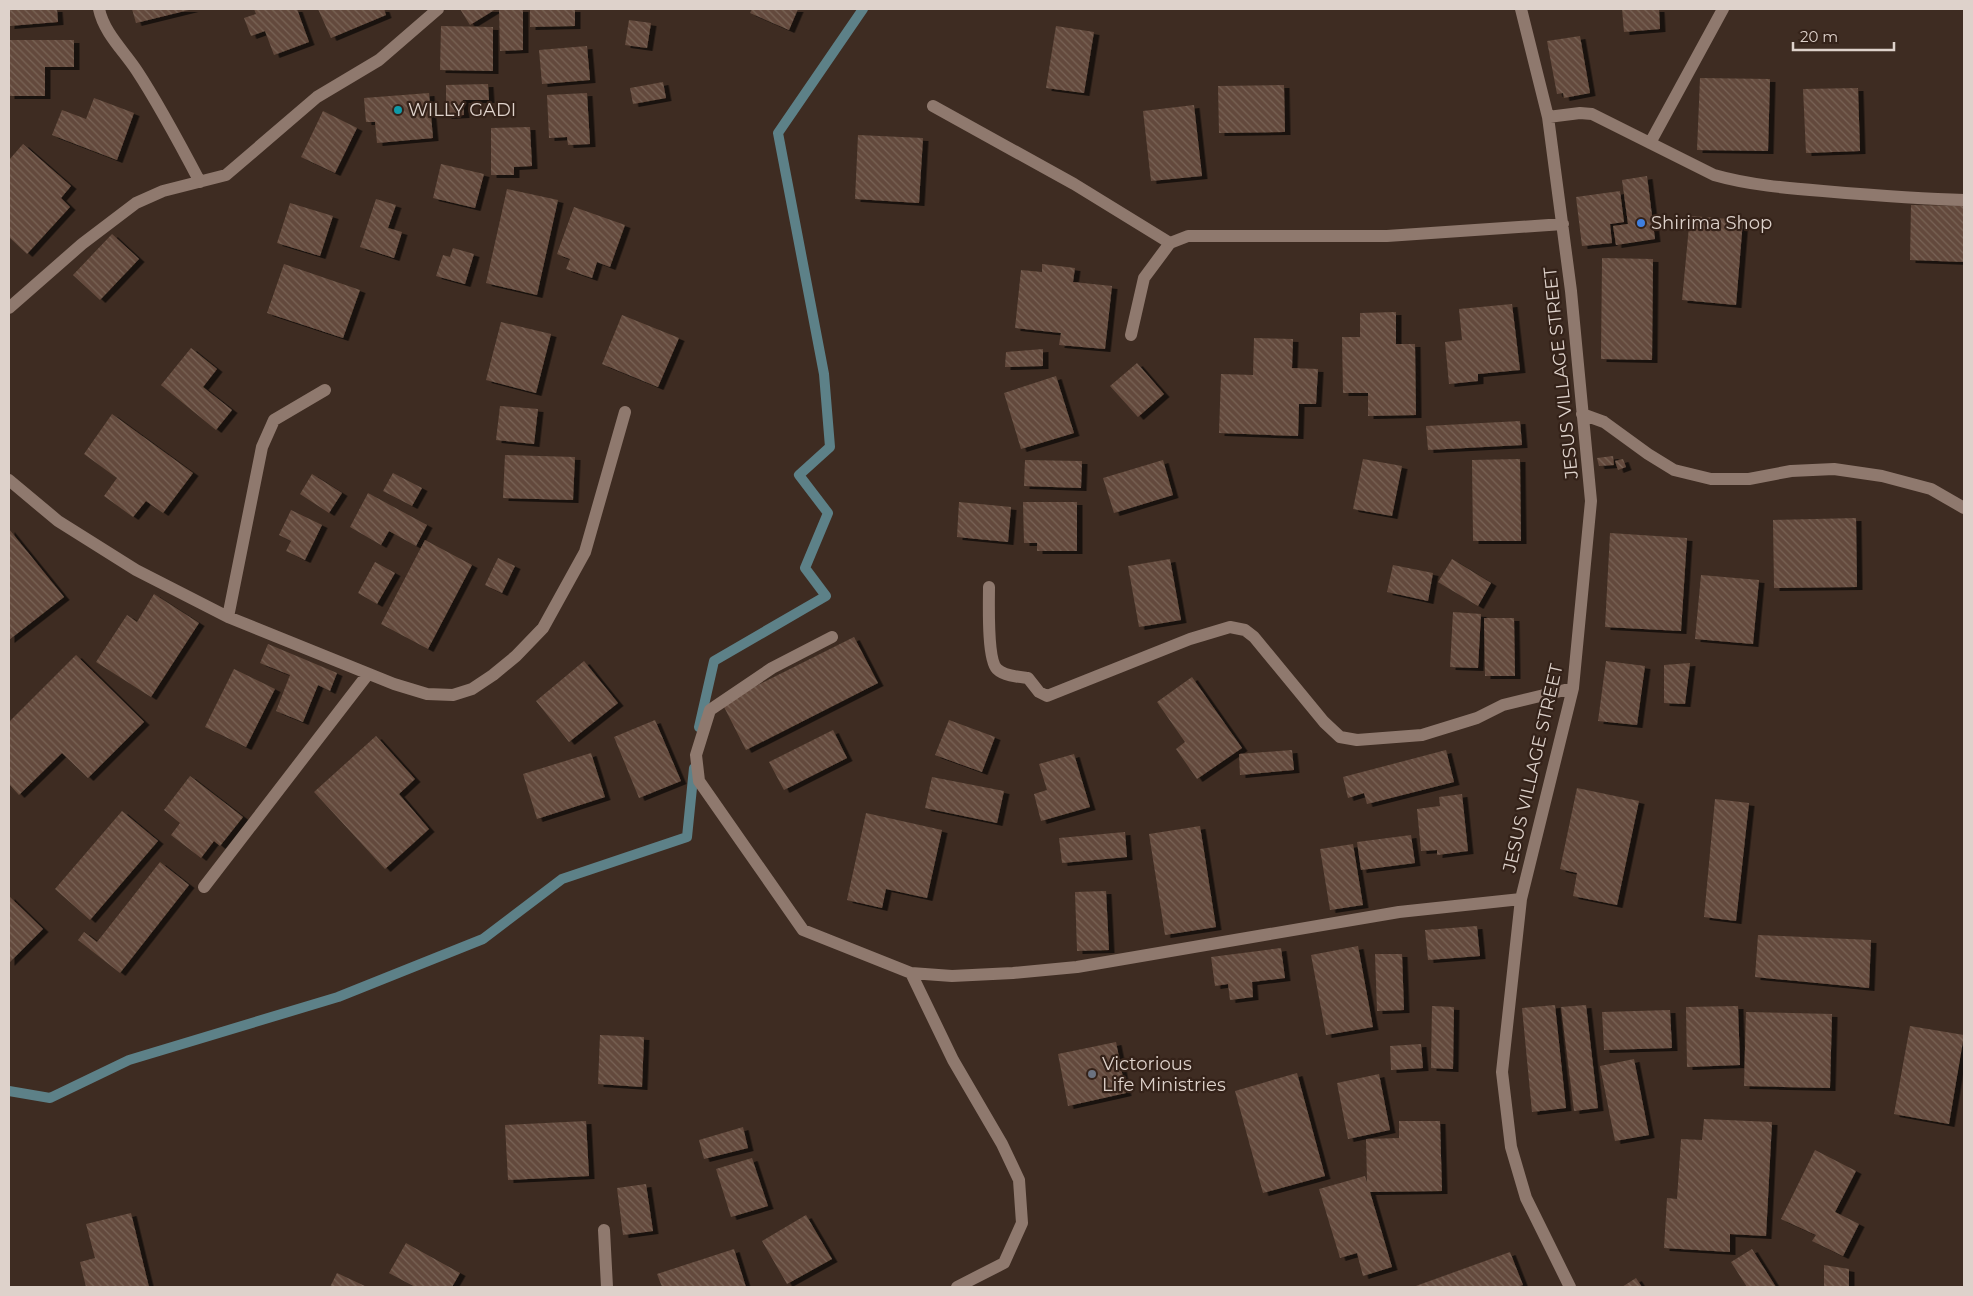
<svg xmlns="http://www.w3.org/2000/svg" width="1973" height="1296" viewBox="0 0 1973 1296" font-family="Montserrat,sans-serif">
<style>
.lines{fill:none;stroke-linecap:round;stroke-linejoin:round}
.stream{stroke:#5d8188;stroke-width:10}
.building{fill:url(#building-back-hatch);filter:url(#shadow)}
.service{stroke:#8f796e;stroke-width:12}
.minor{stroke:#8f796e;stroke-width:12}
.culture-dot{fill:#0f9aa8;stroke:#342219;stroke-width:2}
.shop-dot{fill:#3f7fe0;stroke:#342219;stroke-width:2}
.worship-dot{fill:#6b7280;stroke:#342219;stroke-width:2}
.labels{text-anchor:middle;stroke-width:4.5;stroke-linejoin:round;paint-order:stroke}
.poi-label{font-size:18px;fill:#ded2cb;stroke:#342219;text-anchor:start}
.street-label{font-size:18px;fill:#ded2cb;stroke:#342219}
</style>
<defs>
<pattern id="building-back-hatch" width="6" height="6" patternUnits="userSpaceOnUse" patternTransform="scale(1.25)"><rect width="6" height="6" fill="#634a3c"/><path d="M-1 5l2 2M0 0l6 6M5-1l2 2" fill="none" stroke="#796357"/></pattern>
<filter id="shadow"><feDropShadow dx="5.5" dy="3" stdDeviation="0" flood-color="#0009"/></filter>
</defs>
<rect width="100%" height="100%" fill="#3e2c22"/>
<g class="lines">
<path class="stream" d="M699,727l15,-66 112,-65 -21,-28 23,-55 -29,-38 31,-28 -6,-73 -46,-241 85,-124
M9,1091l41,7 79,-38 209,-63 145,-58 79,-60 125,-42 7,-69"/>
</g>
<path class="building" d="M9,9h48l1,13 -49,4z
M132,9h61l-57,14z
M254,9h43l12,33 -35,13 -9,-24 -14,5 -7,-18 12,-4z
M318,9h66l2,6 -55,23z
M460,9h36l-26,16z
M499,9h24v41l-23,1z
M530,9h45v17l-45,1z
M752,9h46l-9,21 -39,-17z
M1622,9h37l1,20 -36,3z
M629,20l22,3 -4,25 -22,-3z
M441,26l52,1v44l-53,-1z
M1056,26l38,6 -10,61 -38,-5z
M1580,36l10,57 -26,5 -1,-5 -6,1 -10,-53z
M9,40h65v27h-29v29h-36z
M587,46l3,34 -48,4 -3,-34z
M1700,78l70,1 -2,72 -71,-1z
M663,82l3,16 -33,6 -3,-16z
M488,84l1,16h-26l1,15 -18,1v-31z
M1284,85l1,47 -66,1 -1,-47z
M1858,88l2,63 -54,2 -3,-64z
M429,93l4,45 -56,5 -2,-21h-9l-2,-24z
M587,93l3,51 -22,1 -1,-8 -18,1 -2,-43z
M94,98l40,15 -17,47 -65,-25 10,-25 24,9z
M1194,105l8,71 -51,5 -8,-70z
M323,111l34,17 -22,45 -34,-16z
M530,127l2,39 -18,1v8h-23v-47z
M858,135l65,3 -4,65 -64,-4z
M23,144l48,42 -10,12 9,9 -43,47 -18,-17v-77z
M441,164l43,10 -9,34 -42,-10z
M1647,176l8,63 -39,6 -3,-19 15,-2 -6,-44z
M507,189l51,11 -21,95 -51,-12z
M1620,191l4,31 -14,2 2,19 -30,3 -6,-49z
M376,199l20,6 -8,23 14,4 -8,26 -34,-11z
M290,203l43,13 -13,40 -43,-13z
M1911,205l53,1v56l-54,-2z
M574,207l51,18 -15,42 -13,-5 -5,16 -26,-9 4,-10 -13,-5z
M1690,216l53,4 -7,85 -54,-5z
M112,234l27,25 -39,41 -27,-25z
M453,248l21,6 -9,30 -29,-8 7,-21 7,2z
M1602,258l51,1 -1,101 -51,-1z
M284,264l76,26 -17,48 -76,-25z
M1042,264l33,4 -2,14 39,4 -7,63 -46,-4 2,-12 -46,-5 6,-58 21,2z
M1512,304l8,66 -42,4v7l-29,3 -4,-42 17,-2 -3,-31z
M1396,312v32h19l1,71 -48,1v-23h-25l-1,-56h18v-24z
M622,315l57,23 -21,49 -56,-23z
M501,322l50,12 -15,59 -50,-13z
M1254,338l39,1 -1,29 26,1 -2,35h-17l-1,32 -79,-3 2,-59 32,1z
M191,348l26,21 -14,18 29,23 -16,20 -55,-45z
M1043,349v17l-38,1 1,-15z
M1137,363l27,31 -26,23 -28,-31z
M1056,376l18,57 -53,16 -17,-56z
M500,406l38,3 -4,35 -38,-4z
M112,414l81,59 -30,40 -17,-12 -13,16 -29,-21 13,-18 -33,-24z
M1520,421l2,24 -94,5 -2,-24z
M505,455l70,2 -2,43 -70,-2z
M1613,456l1,9 -15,1 -2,-8z
M1363,459l39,7 -10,50 -39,-7z
M1520,459l1,82h-48l-1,-81z
M1623,459l3,8 -8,3 -3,-9z
M1025,460l57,1 -1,27 -57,-2z
M1163,460l10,35 -59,18 -11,-35z
M393,473l29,15 -10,18 -29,-15z
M312,474l30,19 -13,20 -29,-19z
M368,493l59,32 -11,21 -27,-15 -8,14 -31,-18z
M959,502l52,5 -3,35 -51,-5z
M1023,502h54v49h-40v-8h-13z
M291,510l31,15 -17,35 -19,-9 5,-10 -12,-6z
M1856,518l1,69 -83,1 -1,-68z
M9,529l55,68 -55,43z
M1610,533l77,5 -6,93 -76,-4z
M425,540l47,25 -44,84 -47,-25z
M498,558l17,8 -13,27 -17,-8z
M1170,559l11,61 -42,7 -11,-61z
M1452,559l39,24 -13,23 -40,-24z
M375,562l20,11 -18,31 -19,-11z
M1393,565l40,8 -5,28 -41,-9z
M1701,575l58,5 -6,64 -58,-5z
M154,594l45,29 -48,74 -55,-35 31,-47 10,7z
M1453,612l28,2 -3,54 -28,-1z
M1484,618h30l1,58h-30z
M854,637l24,46 -132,67 -24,-47z
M268,644l69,29 -7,18 -12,-6 -15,37 -27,-11 14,-36 -30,-12z
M76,655l68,67 -56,56 -26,-25 -43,42 -10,-11v-62z
M584,661l34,42 -49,39 -33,-41z
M1606,661l39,5 -8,59 -39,-4z
M1690,663l-5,41 -21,-1v-38z
M234,669l41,20 -29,58 -41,-20z
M1192,677l50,71 -45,31 -21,-30 9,-7 -28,-40z
M655,720l26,61 -42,17 -25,-61z
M949,720l46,17 -13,35 -47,-17z
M833,730l14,28 -63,32 -15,-28z
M376,736l39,43 -16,15 30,35 -44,40 -71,-77z
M1292,750l2,20 -54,5 -1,-21z
M1446,750l8,32 -87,22 -3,-11 -16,5 -5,-21z
M591,753l14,44 -68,22 -14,-45z
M1074,754l16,53 -49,14 -7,-27 13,-4 -8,-26z
M190,776l53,41 -23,29 -6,-5 -13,17 -30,-23 9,-12 -16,-13z
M932,777l72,14 -7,32 -72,-15z
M1577,788l62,13 -22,104 -44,-9 4,-23 -17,-4z
M1462,794l6,57 -31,4v-5l-16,1 -4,-42 23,-3 -1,-9z
M1715,799l34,4 -13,118 -32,-4z
M122,811l36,30 -68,79 -35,-31z
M866,813l76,17 -15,68 -41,-9 -4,19 -35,-8z
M1200,826l16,101 -51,8 -16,-101z
M1125,832l2,25 -65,6 -3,-25z
M1411,835l4,28 -54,7 -4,-28z
M1353,844l10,61 -33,5 -10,-61z
M160,862l29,23 -69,88 -42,-33 6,-8 13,10z
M1106,891l3,59 -32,1 -2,-59z
M9,896l34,33 -34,34z
M1477,926l3,30 -52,4 -3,-30z
M1758,935l113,5 -2,48 -114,-11z
M1358,946l15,81 -47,8 -15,-80z
M1281,948l4,30 -33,4 1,15 -23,3 -2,-16 -13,2 -4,-29z
M1375,954h27l2,56 -27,1z
M1555,1005l11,103 -34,4 -10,-104z
M1586,1005l12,103 -24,3 -13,-104z
M1432,1006l22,1 -1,62 -22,-1z
M1738,1006l2,59 -53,2 -1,-60z
M1670,1010l2,38 -68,2 -2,-38z
M1746,1012l86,2 -2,74 -86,-2z
M1910,1026l54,9 -15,89 -55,-10z
M600,1035l44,2 -2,50 -44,-3z
M1116,1042l10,51 -58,13 -10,-52z
M1421,1044l2,24 -32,2 -1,-24z
M1634,1059l15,76 -34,6 -15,-75z
M1297,1073l28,103 -62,17 -28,-102z
M1379,1074l11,56 -42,9 -11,-56z
M1704,1119l68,3 -6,114 -36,-2v18l-66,-4 3,-50 10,1 4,-60 21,1z
M586,1121l3,55 -81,4 -3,-55z
M1399,1121h41l2,70 -72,1 22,75 -29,9 -6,-23 -17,5 -21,-69 46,-13 2,6 -1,-43 33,-1z
M743,1127l5,21 -44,11 -5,-19z
M1815,1150l41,21 -21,41 24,12 -16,32 -31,-15 4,-6 -35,-16z
M752,1158l16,48 -37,11 -15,-48z
M646,1184l7,47 -30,4 -6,-47z
M131,1213l18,74h-63l-6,-25 15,-4 -9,-34z
M806,1215l26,44 -45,25 -25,-43z
M406,1243l54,30 -8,14h-37l-26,-14z
M734,1249l12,38h-84l-5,-13z
M1752,1249l24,38h-29l-16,-25z
M1510,1252l13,33 -6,2h-104z
M1824,1265l25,4v18h-25z
M337,1273l30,14h-37z
M1636,1278l6,9h-20z"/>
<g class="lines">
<path class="service" d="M933,106l141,78 96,59"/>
<path class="minor" d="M99,9c5,24 25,42 38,62 23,35 43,73 63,111
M1521,9l27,108 23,174 20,210 -18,187 -52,211 -19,173 9,75 15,51 44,89
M1548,117l32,-4 12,1 122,61c35,10 72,13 109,16 47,4 94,8 141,9
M1650,143l73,-134
M9,308l73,-64 54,-41 27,-12 63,-16 91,-78 62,-37 59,-51
M1131,335l13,-57 26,-35 18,-7h199l176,-12
M1582,414l22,8 44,32 26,16 37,9h38l42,-8 43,-2 48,7 49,13 33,19
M9,480l49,41 78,49 92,47 166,67 33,10 26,1 19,-6 21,-14 23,-19 27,-28 42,-76 40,-140
M989,587c0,16 -2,72 8,82 7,7 22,8 31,9l11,14 8,4 143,-57 40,-12 15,3 9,7 70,85 16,15 17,3 65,-5 55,-17 26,-13 70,-17
M228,617l34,-170 12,-27 51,-30
M832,637l-60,31 -62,42 -14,45 3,26 104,149 108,43 41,3 61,-3 64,-6 322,-55 122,-13
M204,887l164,-213
M911,973l42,87 49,84 17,36 3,43 -18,40 -47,24
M604,1230l3,57"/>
</g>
<circle class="culture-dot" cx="398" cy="110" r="5"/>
<circle class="shop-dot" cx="1641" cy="223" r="5"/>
<circle class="worship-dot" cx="1092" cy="1074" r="5"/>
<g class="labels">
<g class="poi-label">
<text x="408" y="116">WILLY GADI</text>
<text x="1651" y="229">Shirima Shop</text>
<text x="1102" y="1070">Victorious<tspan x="1102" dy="21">Life Ministries</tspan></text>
</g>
<g class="street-label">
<text transform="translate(1561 373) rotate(-96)" y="6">JESUS VILLAGE STREET</text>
<text transform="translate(1533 768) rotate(-77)" y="6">JESUS VILLAGE STREET</text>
</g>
</g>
<rect width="1973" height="1296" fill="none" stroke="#ded2cb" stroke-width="20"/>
<path d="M1793 42v8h101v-8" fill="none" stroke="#ded2cb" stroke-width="2.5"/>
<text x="1800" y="42" font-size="15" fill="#ded2cb" stroke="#342219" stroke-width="4" paint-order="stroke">20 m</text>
</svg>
